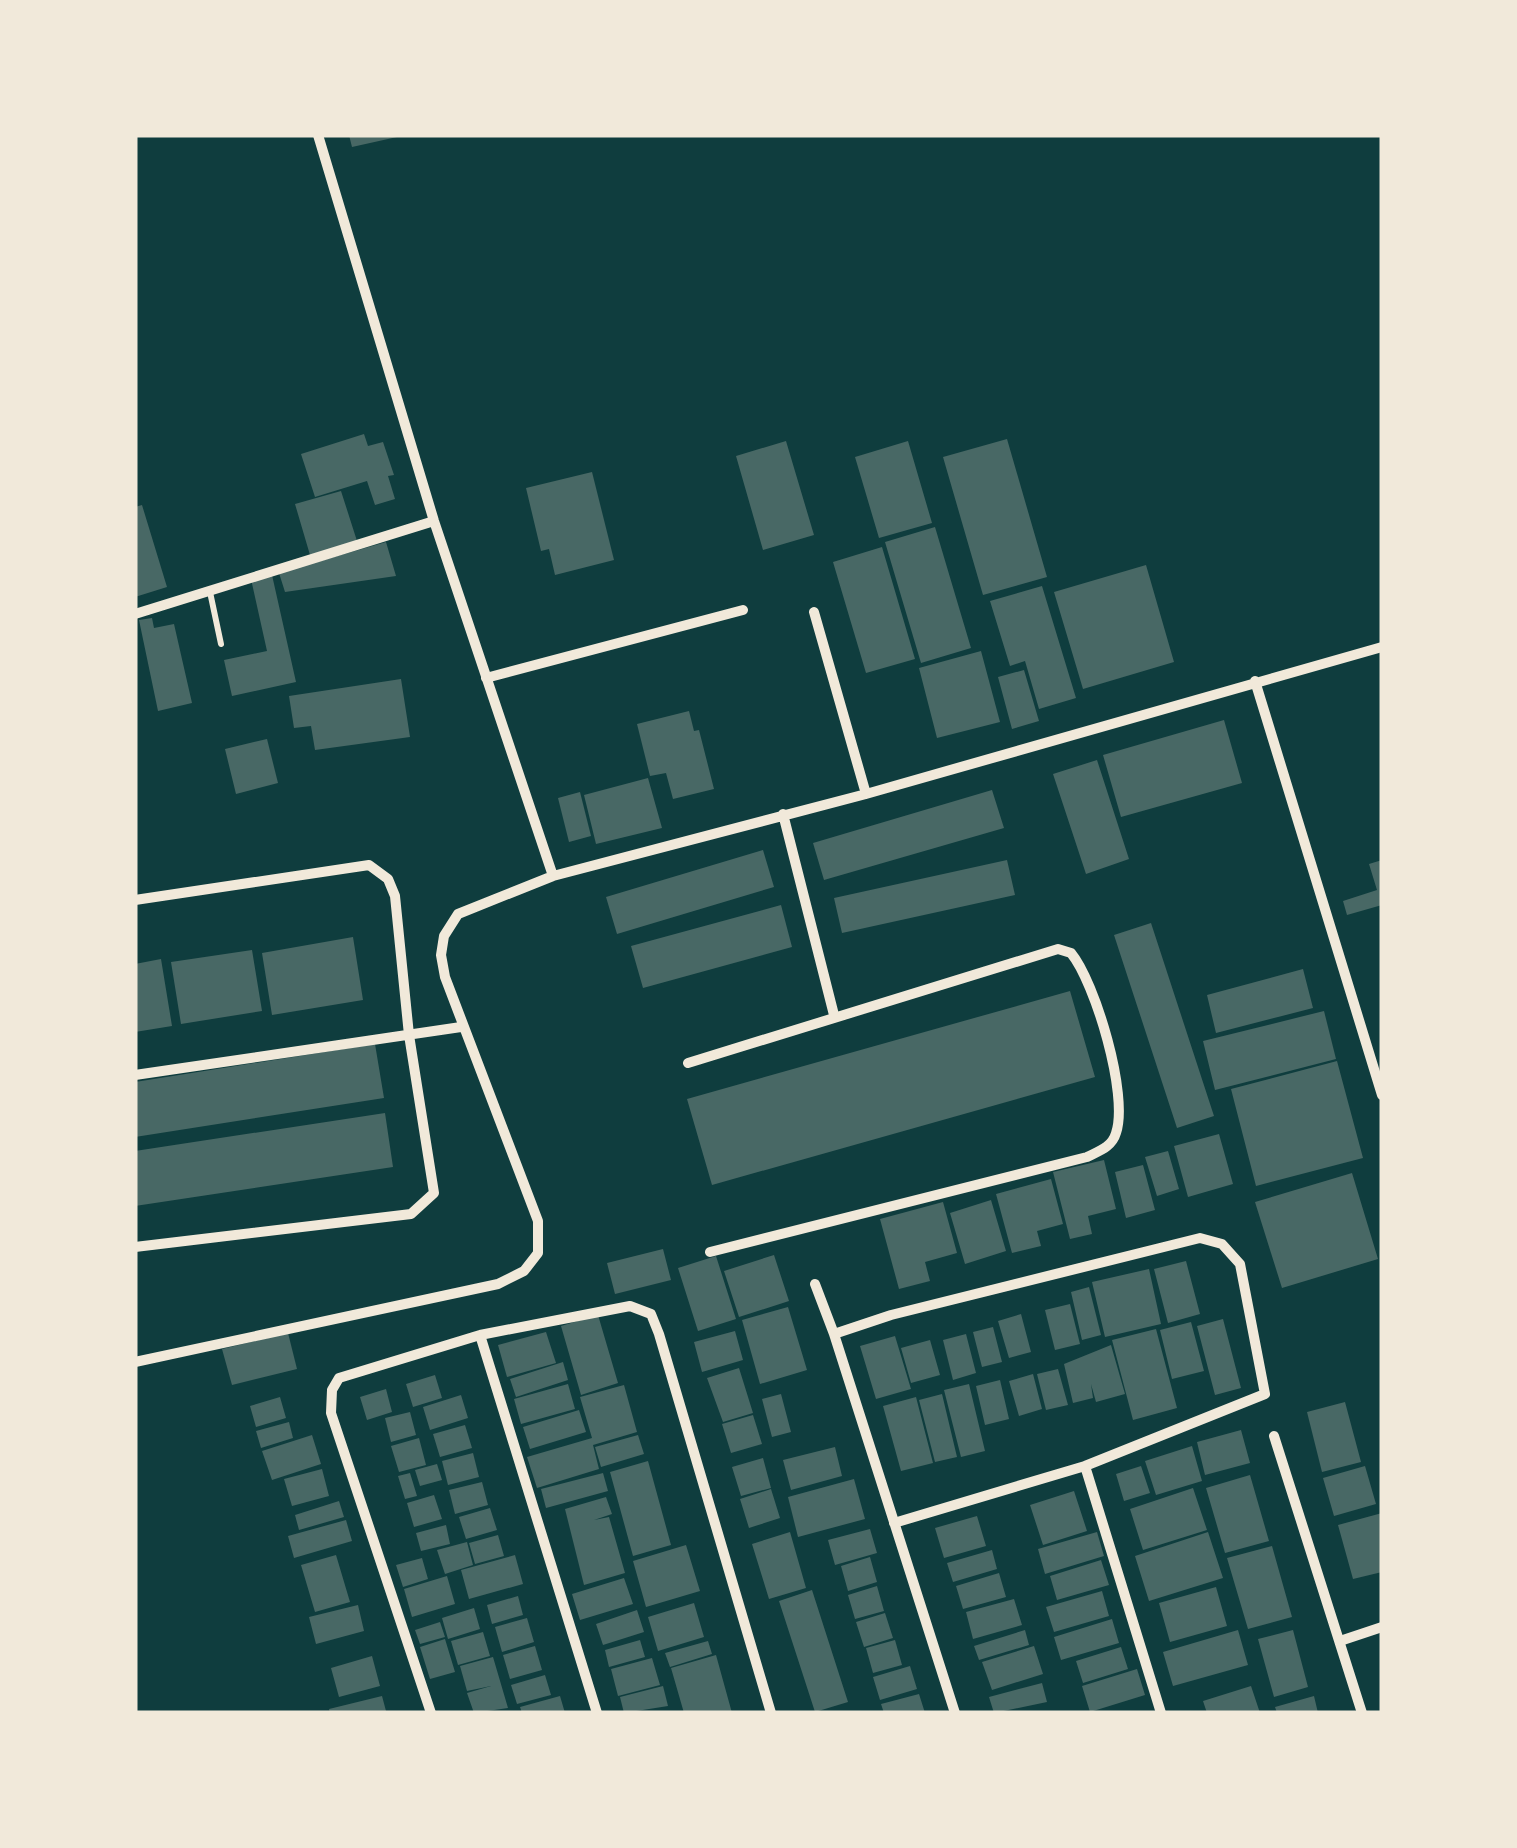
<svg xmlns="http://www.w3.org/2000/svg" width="1517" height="1848" viewBox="0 0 1517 1848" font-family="Cabin,sans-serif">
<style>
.building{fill:#486865}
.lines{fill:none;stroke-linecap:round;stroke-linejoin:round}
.service{stroke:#f1e9da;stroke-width:6}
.minor{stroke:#f1e9da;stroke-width:10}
</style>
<rect width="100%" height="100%" fill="#0f3d3e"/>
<path class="building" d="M349,135h48v2l-45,10z
M364,434l4,12 15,-4 11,33 -6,1 7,23 -20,6 -8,-24 -52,16 -14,-43z
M1007,439l40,138 -64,18 -40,-138z
M786,441l28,94 -51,15 -27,-94z
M908,441l24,82 -53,15 -24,-81z
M592,472l22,88 -59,15 -6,-26 -8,2 -15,-63z
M341,491l16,50 -47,14 -15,-51z
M142,505l25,82 -32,10v-90z
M935,527l36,121 -50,15 -36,-121z
M386,542l10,34 -111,16 -6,-19z
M882,547l33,112 -49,14 -33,-111z
M1146,565l28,97 -91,27 -29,-97z
M272,575l24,107 -64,14 -8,-36 43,-9 -16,-72z
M1042,586l34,112 -37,11 -14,-48 -15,5 -20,-65z
M152,618l2,10 20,-4 18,79 -34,8 -19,-91z
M981,651l19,71 -63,16 -18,-70z
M1024,670l15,51 -27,8 -14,-52z
M401,679l9,58 -95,13 -4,-24 -17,2 -5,-32z
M689,711l5,20 5,-1 15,59 -41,10 -7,-26 -16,3 -13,-52z
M1224,720l18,63 -121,34 -18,-62z
M267,739l11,44 -42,11 -11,-45z
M1097,760l32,99 -43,15 -33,-100z
M648,778l14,50 -66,16 -12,-49z
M992,790l12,38 -180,52 -11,-37z
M580,792l11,44 -22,6 -11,-44z
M763,850l11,37 -157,47 -11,-37z
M1007,860l8,35 -173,38 -8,-35z
M1382,860v45l-35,10 -4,-14 34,-11 -8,-26z
M781,905l11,42 -149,41 -12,-42z
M1151,923l63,193 -37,12 -63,-193z
M353,937l10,63 -91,15 -10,-62z
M252,950l10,61 -81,13 -10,-62z
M161,959l11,67 -37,6v-68z
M1303,969l10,39 -97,25 -9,-38z
M1070,991l25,86 -383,108 -25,-86z
M1324,1011l12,48 -121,31 -12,-49z
M375,1044l9,54 -249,39v-55z
M1337,1061l26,97 -107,28 -25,-97z
M385,1113l8,54 -258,39v-55z
M1219,1134l14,50 -45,13 -14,-51z
M1168,1151l11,38 -22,7 -12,-39z
M1104,1160l12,49 -28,7 4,18 -22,5 -17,-67z
M1143,1165l12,45 -29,8 -11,-46z
M1352,1173l26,86 -96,29 -27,-86z
M1051,1179l12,45 -26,7 4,15 -29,7 -16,-59z
M991,1200l15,51 -41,13 -15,-51z
M943,1202l14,51 -32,9 5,19 -31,8 -19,-70z
M663,1249l8,31 -56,14 -8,-31z
M774,1255l15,46 -50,16 -15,-46z
M716,1256l20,63 -38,12 -20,-63z
M1186,1261l14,53 -32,9 -14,-54z
M1149,1269l12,55 -56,13 -13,-55z
M1089,1287l12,48 -19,5 -11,-48z
M1070,1304l10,40 -25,6 -10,-40z
M788,1307l19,63 -47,14 -18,-64z
M1021,1314l10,38 -22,6 -11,-37z
M598,1315l20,68 -37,12 -20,-69z
M1223,1319l18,69 -26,7 -18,-69z
M1191,1322l13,49 -32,8 -12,-49z
M993,1327l9,35 -20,5 -9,-35z
M1156,1329l21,79 -44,12 -21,-80z
M735,1331l8,29 -41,12 -8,-30z
M546,1332l10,31 -49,14 -9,-32z
M288,1333l9,36 -65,16 -10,-36z
M966,1334l10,39 -23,7 -10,-40z
M895,1336l16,53 -35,10 -16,-53z
M930,1340l10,35 -29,8 -10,-35z
M1111,1345l14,49 -29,8 -5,-18 2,14 -20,5 -9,-39z
M563,1362l5,18 -52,17 -6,-18z
M739,1368l14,45 -30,9 -16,-44z
M1058,1369l10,36 -22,5 -9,-36z
M1033,1374l9,35 -23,7 -10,-35z
M435,1375l7,23 -29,9 -7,-23z
M1000,1380l9,39 -24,6 -9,-39z
M568,1384l7,25 -54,15 -7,-25z
M969,1384l16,67 -24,6 -17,-67z
M624,1385l13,47 -44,13 6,24 -62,19 -10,-31 65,-19 -12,-41z
M386,1389l6,23 -25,8 -7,-23z
M781,1394l10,38 -19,5 -10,-38z
M942,1394l15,63 -22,5 -16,-62z
M461,1395l7,23 -38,12 -7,-23z
M280,1397l6,21 -30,9 -6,-21z
M916,1397l17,66 -32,8 -18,-65z
M1345,1402l16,60 -39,10 -15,-60z
M579,1410l7,22 -56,17 -7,-22z
M410,1412l6,23 -25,7 -6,-24z
M753,1415l9,29 -31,9 -9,-29z
M289,1422l4,16 -32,10 -5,-17z
M465,1425l7,23 -32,9 -7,-23z
M1241,1430l9,33 -45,12 -8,-33z
M312,1435l9,29 -49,16 -10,-29z
M638,1435l6,19 -43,13 -6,-20z
M419,1438l7,27 -27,7 -8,-26z
M1192,1446l10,35 -46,14 -11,-34z
M835,1447l7,29 -51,14 -8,-30z
M473,1453l6,24 -31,8 -6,-24z
M763,1458l8,30 -30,8 -9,-29z
M648,1461l23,84 -38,11 -23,-84z
M437,1464l5,16 -22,6 -5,-16z
M1141,1466l9,27 -26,8 -8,-27z
M1365,1466l11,38 -42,12 -11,-38z
M322,1469l7,27 -37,10 -8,-27z
M410,1473l7,23 -12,3 -7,-23z
M603,1473l5,18 -62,17 -5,-19z
M1250,1475l19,66 -44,12 -19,-65z
M854,1479l11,40 -67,18 -10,-40z
M482,1482l6,23 -33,9 -6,-24z
M1193,1488l14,42 -64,20 -13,-41z
M771,1489l9,29 -31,10 -9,-29z
M1074,1491l13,40 -44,14 -13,-40z
M434,1495l8,24 -28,8 -7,-24z
M606,1497l6,17 -18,6 15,-3 16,56 -41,12 -19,-76z
M339,1501l5,16 -45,13 -4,-15z
M490,1508l7,22 -31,9 -7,-22z
M1382,1513v59l-29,7 -15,-54z
M977,1516l9,30 -42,12 -9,-30z
M346,1520l6,21 -58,17 -6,-22z
M446,1525l4,19 -29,7 -5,-18z
M870,1529l7,24 -42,12 -7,-25z
M790,1532l16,56 -37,11 -17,-55z
M1097,1532l7,24 -59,18 -7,-25z
M1208,1532l15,46 -74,23 -14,-45z
M498,1535l6,21 -29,8 -6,-21z
M467,1542l6,23 -28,9 -8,-24z
M686,1545l14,46 -54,16 -13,-46z
M1272,1546l20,71 -44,12 -21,-71z
M992,1550l5,19 -44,13 -6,-19z
M336,1555l14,47 -35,10 -14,-47z
M515,1555l8,29 -54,15 -8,-29z
M870,1557l7,25 -29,9 -7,-25z
M422,1558l6,21 -25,8 -7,-22z
M1101,1560l8,25 -52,15 -7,-24z
M999,1573l7,24 -43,12 -7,-23z
M447,1576l8,28 -43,13 -8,-28z
M624,1578l9,26 -53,16 -8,-26z
M877,1586l7,25 -29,8 -7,-24z
M1216,1587l11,39 -57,16 -11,-39z
M812,1590l36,112 -33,10 -36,-111z
M1102,1591l7,25 -55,16 -8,-25z
M518,1596l5,19 -31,9 -5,-19z
M1014,1599l8,26 -49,14 -7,-27z
M694,1603l10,34 -46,14 -10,-34z
M358,1605l6,26 -48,13 -7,-27z
M474,1608l6,21 -32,10 -6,-21z
M637,1610l7,22 -41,13 -7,-21z
M885,1613l8,25 -29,9 -8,-25z
M527,1618l7,24 -32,10 -7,-25z
M1112,1619l7,24 -58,17 -7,-23z
M440,1622l5,15 -25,7 -5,-14z
M1025,1630l4,15 -50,15 -5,-14z
M1238,1630l10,35 -75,21 -10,-34z
M1293,1630l15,57 -34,10 -16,-58z
M483,1632l7,24 -32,9 -7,-24z
M445,1639l10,33 -25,7 -10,-32z
M640,1640l5,17 -36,10 -4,-17z
M895,1640l7,25 -29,8 -7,-25z
M708,1641l4,13 -42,13 -5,-14z
M535,1646l7,24 -32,9 -7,-24z
M1034,1646l9,28 -51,16 -10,-28z
M1121,1647l7,22 -45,14 -7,-22z
M716,1655l16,58h-48l-13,-45z
M372,1656l8,30 -41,11 -8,-29z
M493,1657l15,51 -34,5 -7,-20 24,-7 -24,5 -7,-25z
M652,1658l8,27 -42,11 -7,-27z
M910,1666l7,23 -37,11 -7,-23z
M1137,1669l8,26 -55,17 -8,-26z
M545,1675l6,20 -34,9 -6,-19z
M1042,1683l5,19 -53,11 -5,-16z
M663,1686l5,20 -44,7 -4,-16z
M1251,1686l9,27h-53l-4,-12z
M919,1694l6,19h-41l-3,-9z
M382,1696l4,15 -56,2 -1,-4z
M560,1696l5,17h-43l-2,-6z
M1314,1696l4,17h-41l-2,-6z"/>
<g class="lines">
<path class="service" d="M210,592l11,52"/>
<path class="minor" d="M318,135l116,386 119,355
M814,612l52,182
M135,614l299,-93
M486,678l257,-68
M1255,681l127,414
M783,814l51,201
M135,900l234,-35 19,14 7,17 14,139 25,158 -23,21 -276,33
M688,1063l370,-114 13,4c24,29 58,142 45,180 -4,14 -17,18 -29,24l-377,95
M135,1075l326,-48
M815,1284l19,50
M480,1335l117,378
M135,1362l363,-78 26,-13 14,-18v-32l-93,-244 -4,-22 3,-19 14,-22 95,-38 313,-82 516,-147
M1274,1436l88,277
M1085,1466l76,247
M894,1523l191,-57 180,-72 -25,-130 -18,-20 -22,-6 -309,77 -57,19 121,379
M1340,1641l42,-14
M431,1713l-100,-300 1,-23 7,-12 141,-43 150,-29 21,8 8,20 112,379"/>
</g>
<rect width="1517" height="1848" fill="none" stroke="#f1e9da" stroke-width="275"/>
</svg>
